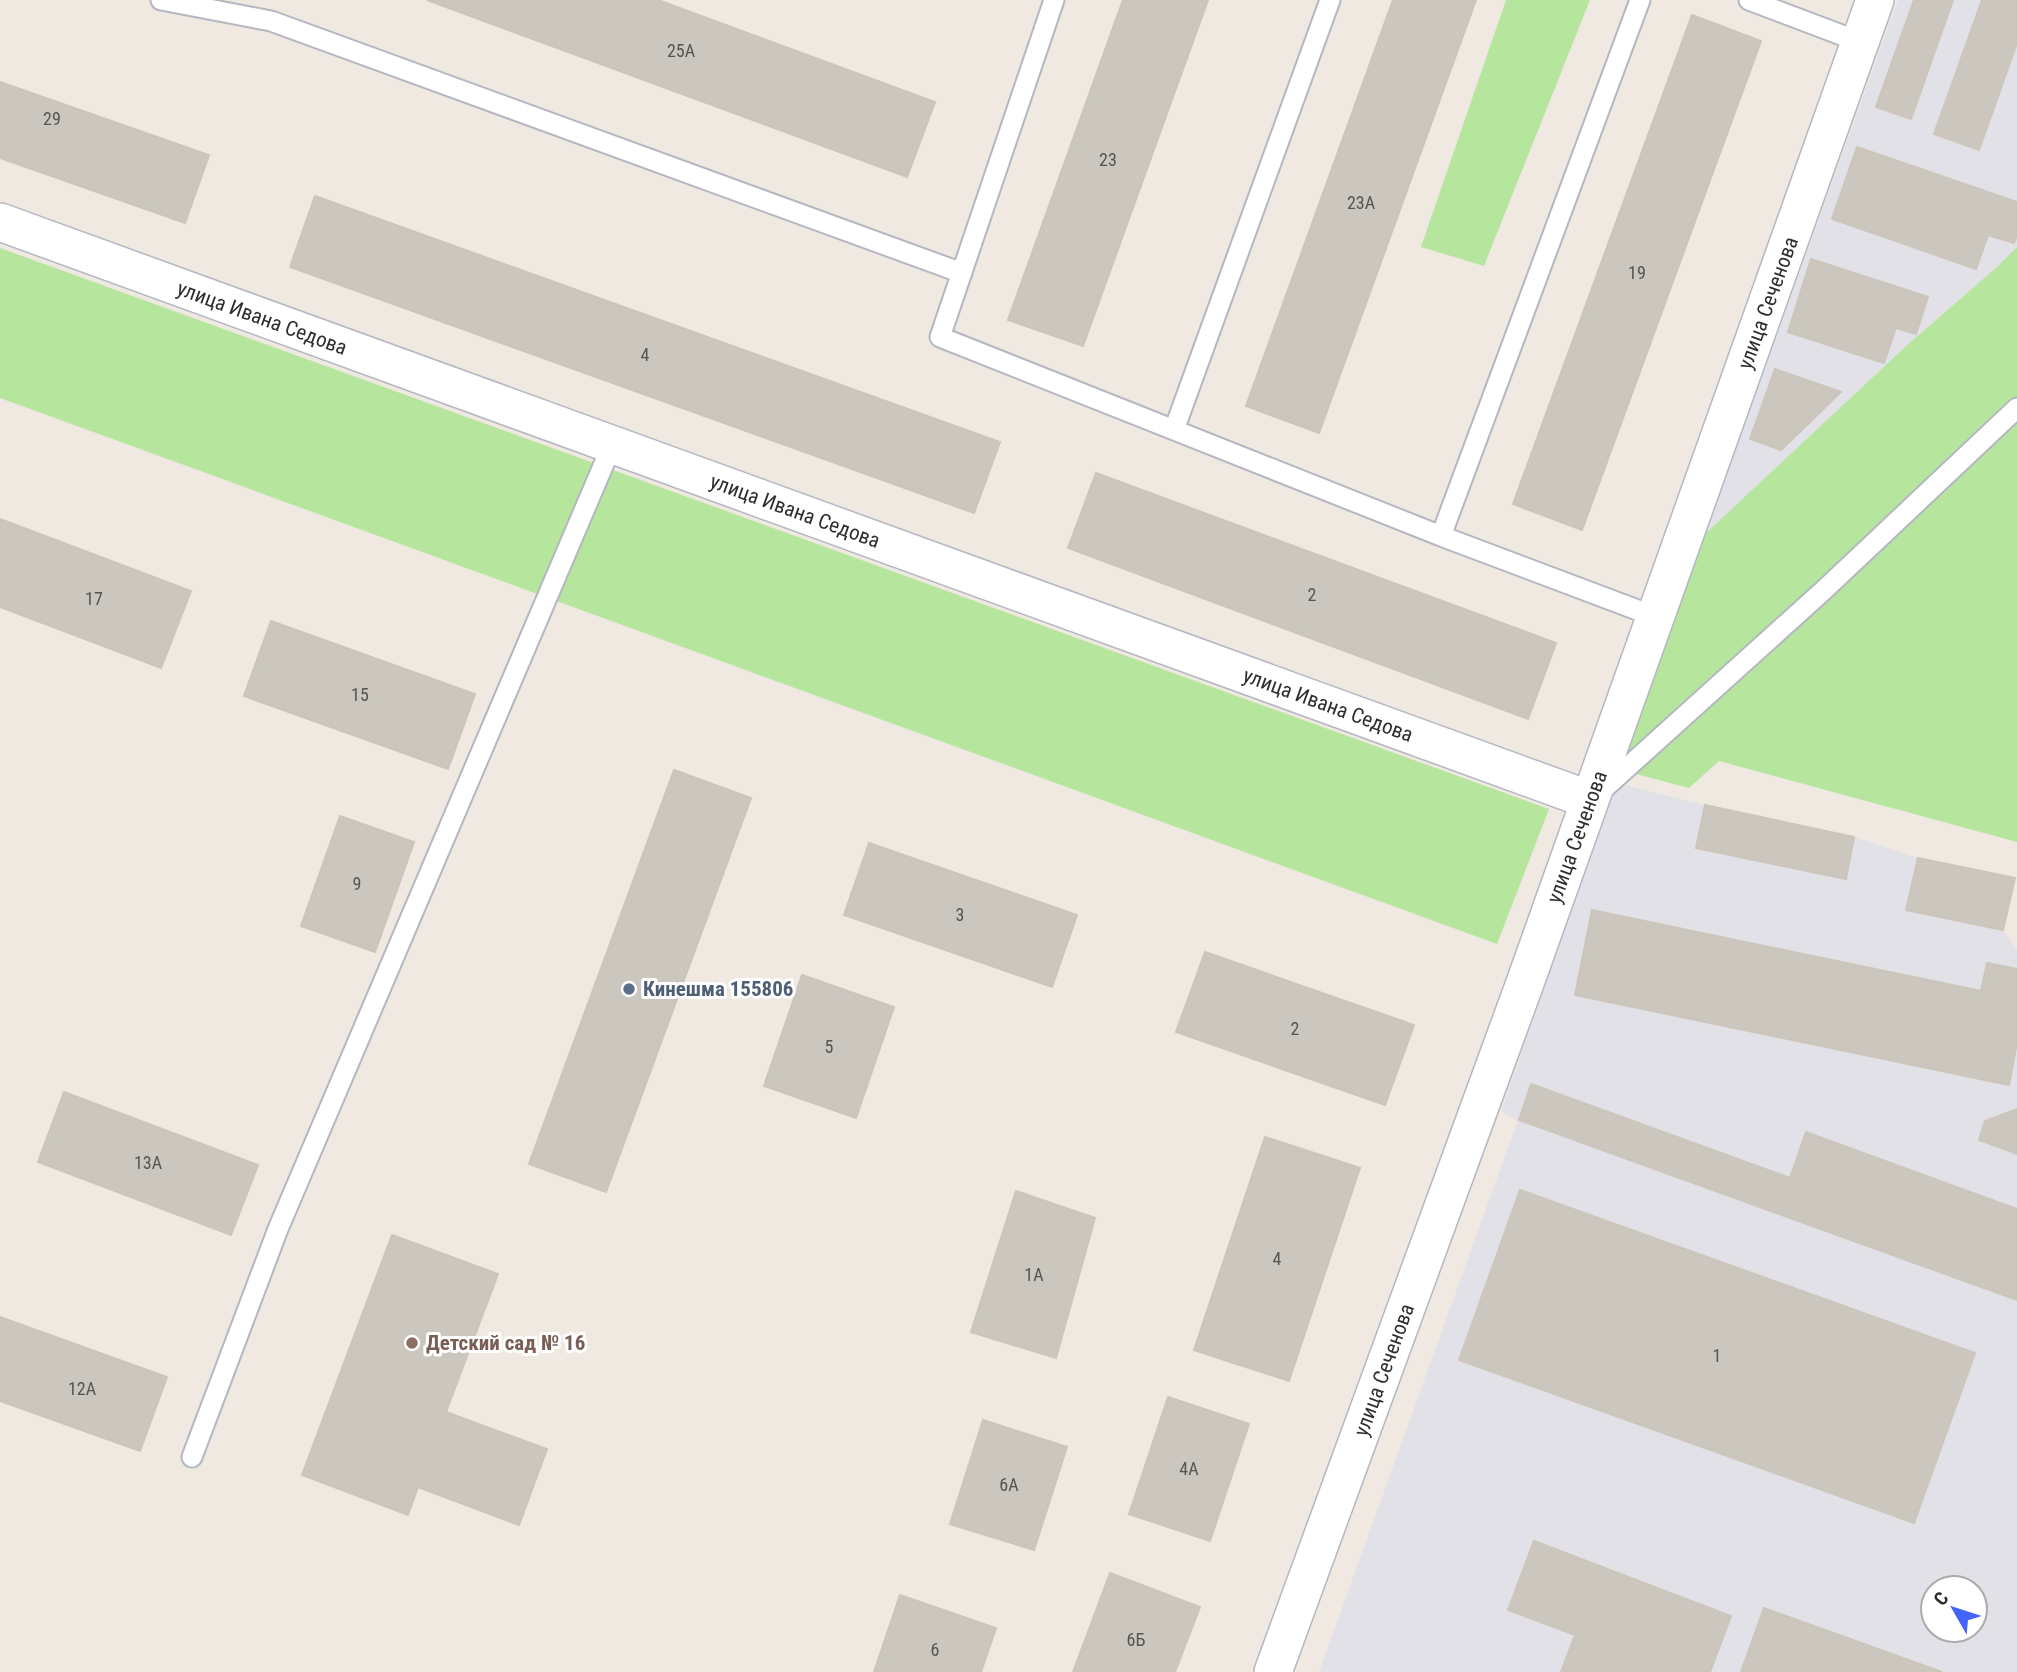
<svg xmlns="http://www.w3.org/2000/svg" width="2017" height="1672" viewBox="0 0 2017 1672" font-family="'Roboto Condensed',sans-serif">
<style>
.industrial{fill:#e3e1e8;fill-rule:evenodd}
.green{fill:#b6e59e}
.building{fill:#cbc7bf;stroke:#cbc5ba;stroke-width:2}
.lines{fill:none;stroke-linecap:round;stroke-linejoin:round}
.service-casing{stroke:#b4b7c1;stroke-width:23}
.minor-casing{stroke:#b4b7c1;stroke-width:40}
.service{stroke:#fff;stroke-width:19}
.minor{stroke:#fff;stroke-width:37}
.service-dot{fill:#5c6f8a;stroke:#fff;stroke-width:2.5}
.education-dot{fill:#8d6e63;stroke:#fff;stroke-width:2.5}
.labels{text-anchor:middle;stroke-width:6;stroke-linejoin:round;paint-order:stroke}
.number-label{font-size:18px;fill:#555452}
.street-label{font-size:21px;fill:#2e2e2e;stroke:#fff}
.service-label{font-size:21px;font-weight:bold;fill:#4e5e75;stroke:#fff;text-anchor:start}
.education-label{font-size:21px;font-weight:bold;fill:#785e54;stroke:#fff;text-anchor:start}
</style>
<rect width="100%" height="100%" fill="#efe9e1"/>
<path class="industrial" d="M1898,0h119v247l-19,19 -93,81 -199,186z
M1616,783l89,22 149,32 64,21 97,20 -12,52 14,20v722h-698l199,-552 -17,-8zM1933,1588h42v42h-42z"/>
<path class="green" d="M1506,0h84l-106,266 -63,-19z
M2017,247v595l-298,-81 -30,27 -72,-19 89,-236 199,-186 93,-81z
M0,248l1549,561 -52,135 -1497,-546z"/>
<path class="building" d="M427,0h231l277,102 -28,75z
M1123,0h85l-125,346 -75,-26z
M1393,0h83l-157,433 -73,-27z
M1914,0h39l-42,119 -35,-12z
M1982,0h35v43l-38,107 -45,-16z
M1692,15l69,26 -179,489 -69,-26z
M0,82l209,73 -24,68 -185,-65z
M1857,147l160,55v33l-3,8 -26,-8 -12,34 -144,-50z
M315,196l685,246 -26,71 -684,-246z
M1811,259l117,38 -12,37 -20,-6 -12,35 -96,-31z
M1775,369l66,23 -60,58 -31,-11z
M1096,473l460,170 -28,76 -460,-171z
M0,519l191,72 -30,77 -161,-61z
M271,621l204,73 -27,75 -204,-73z
M674,770l77,28 -145,394 -77,-28z
M1705,805l149,32 -8,42 -150,-31z
M340,816l74,26 -39,110 -74,-26z
M869,843l208,72 -25,72 -208,-72z
M1918,858l97,20 -12,52 -97,-20z
M1592,910l389,81 6,-28 30,6v73l-8,43 -434,-90z
M1205,952l209,73 -29,80 -209,-73z
M802,975l92,32 -38,111 -92,-32z
M1531,1084l259,94 16,-46 211,77v91l-498,-180z
M64,1092l194,73 -27,70 -193,-73z
M2017,1109v45l-38,-14 6,-19z
M1265,1137l95,31 -71,213 -95,-31z
M1520,1190l455,163 -61,170 -455,-163z
M1016,1191l79,27 -39,140 -85,-26z
M392,1235l106,39 -52,138 101,37 -28,76 -101,-38 -10,28 -106,-40z
M0,1317l167,60 -27,74 -140,-50z
M1168,1397l81,27 -39,117 -81,-27z
M983,1420l84,27 -33,103 -84,-26z
M1534,1541l197,75 -21,56h-149l14,-37 -67,-25z
M1110,1573l90,34 -25,65h-102z
M900,1595l96,33 -15,44h-107z
M1764,1608l178,64h-201z"/>
<g class="lines">
<defs>
<path id="service" d="M161,0l110,21 691,252
M1054,0l-114,337 501,199
M1640,0l-199,536 215,81
M1749,0l111,42
M1174,430l156,-430
M1599,793l226,-204 192,-181
M192,1457l86,-228 334,-784"/>
<path id="minor" d="M0,222l1590,578
M1273,1672l252,-689 350,-983"/>
</defs>
<use href="#service" class="service-casing"/>
<use href="#minor" class="minor-casing"/>
<use href="#service" class="service"/>
<use href="#minor" class="minor"/>
</g>
<circle class="service-dot" cx="629" cy="989" r="7"/>
<circle class="education-dot" cx="412" cy="1343" r="7"/>
<g class="labels">
<g class="number-label">
<text x="681" y="57">25А</text>
<text x="52" y="125">29</text>
<text x="1108" y="166">23</text>
<text x="1361" y="209">23А</text>
<text x="1637" y="279">19</text>
<text x="645" y="361">4</text>
<text x="1312" y="601">2</text>
<text x="94" y="605">17</text>
<text x="360" y="701">15</text>
<text x="357" y="890">9</text>
<text x="960" y="921">3</text>
<text x="1295" y="1035">2</text>
<text x="829" y="1053">5</text>
<text x="148" y="1169">13А</text>
<text x="1277" y="1265">4</text>
<text x="1034" y="1281">1А</text>
<text x="1717" y="1362">1</text>
<text x="82" y="1395">12А</text>
<text x="1189" y="1475">4А</text>
<text x="1009" y="1491">6А</text>
<text x="1136" y="1646">6Б</text>
<text x="935" y="1656">6</text>
</g>
<g class="street-label">
<text transform="translate(1768 303) rotate(-70)" y="7">улица Сеченова</text>
<text transform="translate(262 318) rotate(20)" y="7">улица Ивана Седова</text>
<text transform="translate(795 511) rotate(20)" y="7">улица Ивана Седова</text>
<text transform="translate(1328 705) rotate(20)" y="7">улица Ивана Седова</text>
<text transform="translate(1577 837) rotate(-70)" y="7">улица Сеченова</text>
<text transform="translate(1384 1370) rotate(-70)" y="7">улица Сеченова</text>
</g>
<g class="service-label">
<text x="643" y="996">Кинешма 155806</text>
</g>
<g class="education-label">
<text x="426" y="1350">Детский сад № 16</text>
</g>
</g>
<g transform="translate(1954 1609) rotate(309)"><circle r="33" fill="#ffffff" stroke="#ababab" stroke-width="2"/>
<path d="M0-5L12 26L0 18L-12 26Z" fill="#4264fb"/>
<text y="-10" font-size="19" font-weight="bold" text-anchor="middle" fill="#2e2e2e">С</text>
</g>
</svg>
